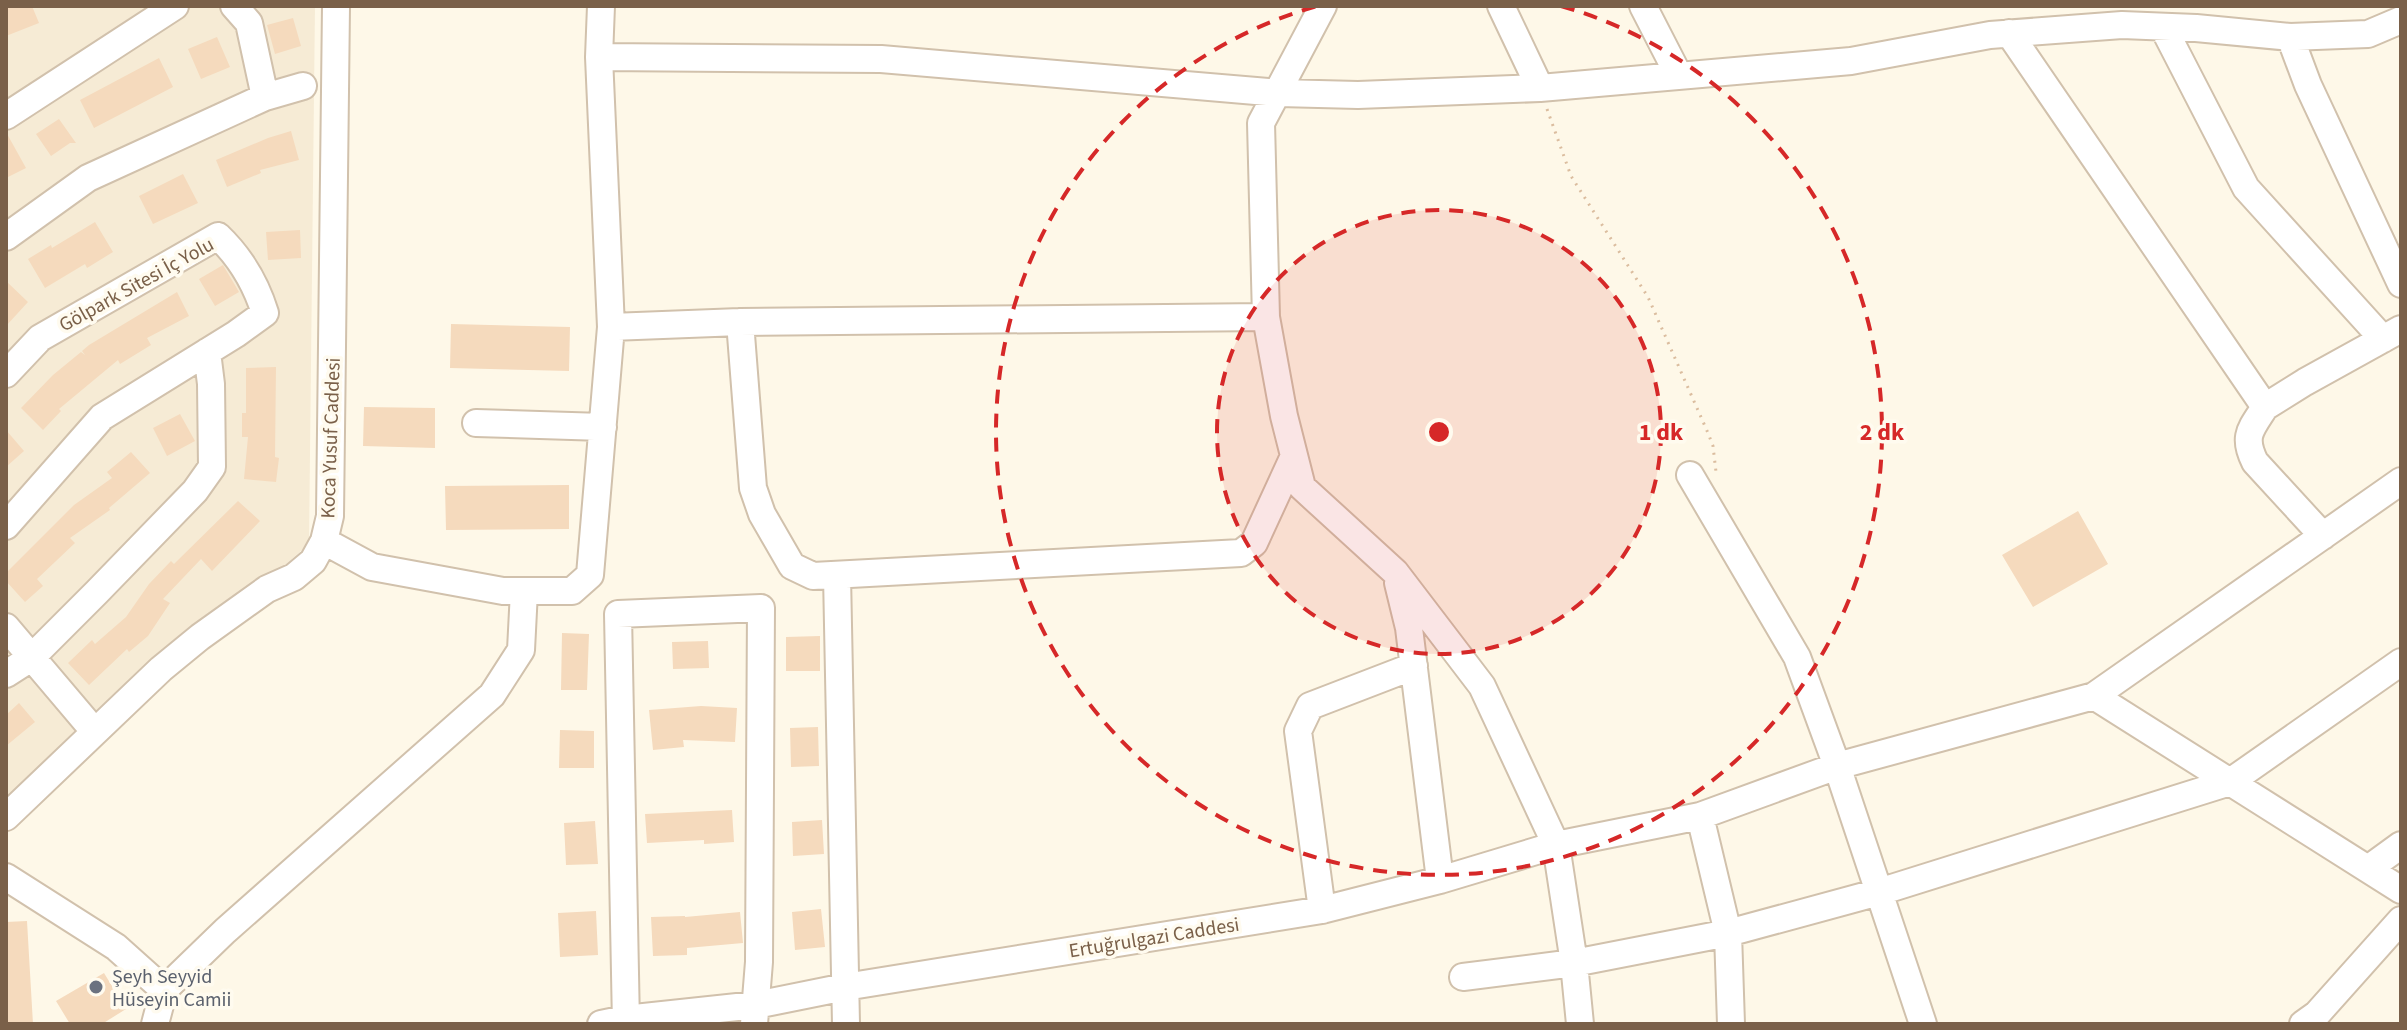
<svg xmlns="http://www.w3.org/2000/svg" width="2407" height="1030" viewBox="0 0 2407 1030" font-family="'Source Sans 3',sans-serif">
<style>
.residential{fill:#f6ebd5}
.building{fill:#f5dabd}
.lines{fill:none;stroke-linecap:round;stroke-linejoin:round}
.minor-casing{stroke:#d1c1ac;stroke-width:30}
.path{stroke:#dbbd9f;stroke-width:3;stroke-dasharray:2 6;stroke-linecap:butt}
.minor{stroke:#fff;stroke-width:26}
.ring{fill:none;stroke:#d62828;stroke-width:4;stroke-dasharray:14 10}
.worship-dot{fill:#6b7280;stroke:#fffbef;stroke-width:3}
.labels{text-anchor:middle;stroke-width:7;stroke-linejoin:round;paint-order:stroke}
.street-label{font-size:20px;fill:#7a6049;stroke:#fffbef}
.worship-label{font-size:20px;fill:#5b616d;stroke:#fffbef;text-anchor:start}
.centre{fill:#d62828;stroke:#fffbef;stroke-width:4}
.ring-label{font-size:24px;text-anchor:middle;font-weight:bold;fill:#d62828;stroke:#fffbef;stroke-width:7;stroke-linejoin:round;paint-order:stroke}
</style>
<rect width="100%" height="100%" fill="#fef8e8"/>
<path class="residential" d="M6,6h309l-6,538 -303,266z"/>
<path class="building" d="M6,6h26l7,17 -33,13z
M293,18l8,28 -26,8 -8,-29z
M217,37l13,30 -29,12 -13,-30z
M159,58l14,29 -79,41 -14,-28z
M59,119l17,24h-6l-19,13 -15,-22z
M291,131l8,29 -39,10 1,3 -34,14 -11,-27 52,-22z
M6,132l20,36 -20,10z
M183,174l15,29 -45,21 -14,-28z
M95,222l18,30 -26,16 -2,-4 -40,24 -17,-29 23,-14 1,3z
M300,230l1,28 -33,2 -2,-28z
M223,265l16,27 -24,14 -16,-27z
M6,281l22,21 -22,24z
M177,292l12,24 -42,22 4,7 -31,19 -2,-4 -59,49 2,2 -18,19 -22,-22 32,-33 28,-23 4,3 -3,-4 7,-6z
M451,324l119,3 -1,44 -119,-3z
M276,367l-1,90 4,1 -3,24 -32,-3 4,-42h-6v-24h4v-45z
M364,407l71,1v40l-72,-2z
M180,414l15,27 -28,15 -14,-28z
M6,430l18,21 -18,16z
M131,452l19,21 -41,35 1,2 -40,28 5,5 -38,36 6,7 -18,16 -19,-21v-8l68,-68 38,-27 -5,-6z
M569,485v44l-123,1 -1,-44z
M238,501l22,20 -48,50 -11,-12 -38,40 7,4 -22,33 -19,16 -2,-3 -38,36 -21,-22 24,-23 3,4 31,-27 23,-33 22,-23 3,3z
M2078,511l30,53 -75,43 -31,-52z
M562,633l27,1 -2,56h-26z
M820,636v35h-34v-34z
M708,641l1,27 -36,1 -1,-27z
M19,703l16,19 -29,24v-31z
M701,706l36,2 -2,34 -52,-2 1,7 -31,3 -4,-40z
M818,727l1,39 -28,1 -1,-39z
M560,730l34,1v37h-35z
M732,810l2,32 -30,2v-4l-57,3 -2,-29z
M822,820l2,34 -31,2 -1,-34z
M595,821l3,43 -32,1 -2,-42z
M821,909l4,38 -30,3 -3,-38z
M596,911l2,44 -38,2 -2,-44z
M740,912l3,31 -56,5v7l-34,1 -2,-39 34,-1v1z
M27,921l6,103h-27v-102z
M104,973l22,36 -24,15h-32l-14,-23z"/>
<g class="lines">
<defs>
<path id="minor" d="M1323,6l-62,117 5,194 18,99 18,71 93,85 87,114 74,159 18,118 6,61
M1501,6l39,82
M1643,6l36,70
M2163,27l83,161 137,151
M2009,33l256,374c-14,22 -23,29 -10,55l68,74
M2290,37l18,48 93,199
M599,57l282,2 398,34 79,2 182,-7 311,-27 139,-26 132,-10 74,3 94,9 78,-3 33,-14
M265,97l38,-11
M6,116l169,-110
M6,237l82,-59 177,-81 -16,-74 -15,-17
M740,322l13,166 9,26 30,52 21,10 428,-23 13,-10 40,-87
M611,327l129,-5 526,-5
M6,374l34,-36 178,-102c22,21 38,48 47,77l-29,21 -134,83 -96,109
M2265,407l40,-25 96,-53
M476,423l127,4
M1690,475l107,182 40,109 86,258
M324,541l48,26 131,24h69l18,-16 21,-248 -12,-270 2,-51
M837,575l9,449
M1398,583l11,45 31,252
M6,627l89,105
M6,674l25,-16 66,-66 98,-101 17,-24 -1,-83 -4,-32
M2094,696l307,194
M6,817l155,-148 39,-32 67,-48 27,-12 19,-16 11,-20 6,-25 6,-510
M2368,869l33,-24
M6,877l110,70 48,43 -9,34
M1322,910l-24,-179 12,-25 104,-40
M1463,977l111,-14 154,-30 151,-41 351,-110 171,-120
M164,990l61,-59 267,-236 29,-45 3,-59
M601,1024l24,-5 131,-14 89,-18 477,-77 118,-30 116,-35 144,-29
M626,1024l-8,-410 143,-6 -2,354 -5,62
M1731,1024l-3,-91 -28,-117 137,-50 257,-70 307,-215
M2303,1024l14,-10 84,-94"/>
</defs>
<use href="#minor" class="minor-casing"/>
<path class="path" d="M1547,109l24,67 77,121 60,136 5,13 3,26"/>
<use href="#minor" class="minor"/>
</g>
<circle cx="1439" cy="432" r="222" fill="#d62828" fill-opacity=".12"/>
<g class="ring">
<circle cx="1439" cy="432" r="222"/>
<path d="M1561 6A443 443 0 1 1 1317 6"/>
</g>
<circle class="worship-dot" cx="96" cy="987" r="8"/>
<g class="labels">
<g class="street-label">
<text transform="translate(136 284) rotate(-29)" y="7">Gölpark Sitesi İç Yolu</text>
<text transform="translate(330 438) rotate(-88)" y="7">Koca Yusuf Caddesi</text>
<text transform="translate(1154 937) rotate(-9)" y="7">Ertuğrulgazi Caddesi</text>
</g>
<g class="worship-label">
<text x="112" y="983">Şeyh Seyyid<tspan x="112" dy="23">Hüseyin Camii</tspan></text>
</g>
</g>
<circle cx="1439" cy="432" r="12" class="centre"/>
<g class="ring-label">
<text x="1661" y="440">1 dk</text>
<text x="1882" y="440">2 dk</text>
</g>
<rect width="2407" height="1030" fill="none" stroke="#7a6049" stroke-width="16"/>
</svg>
